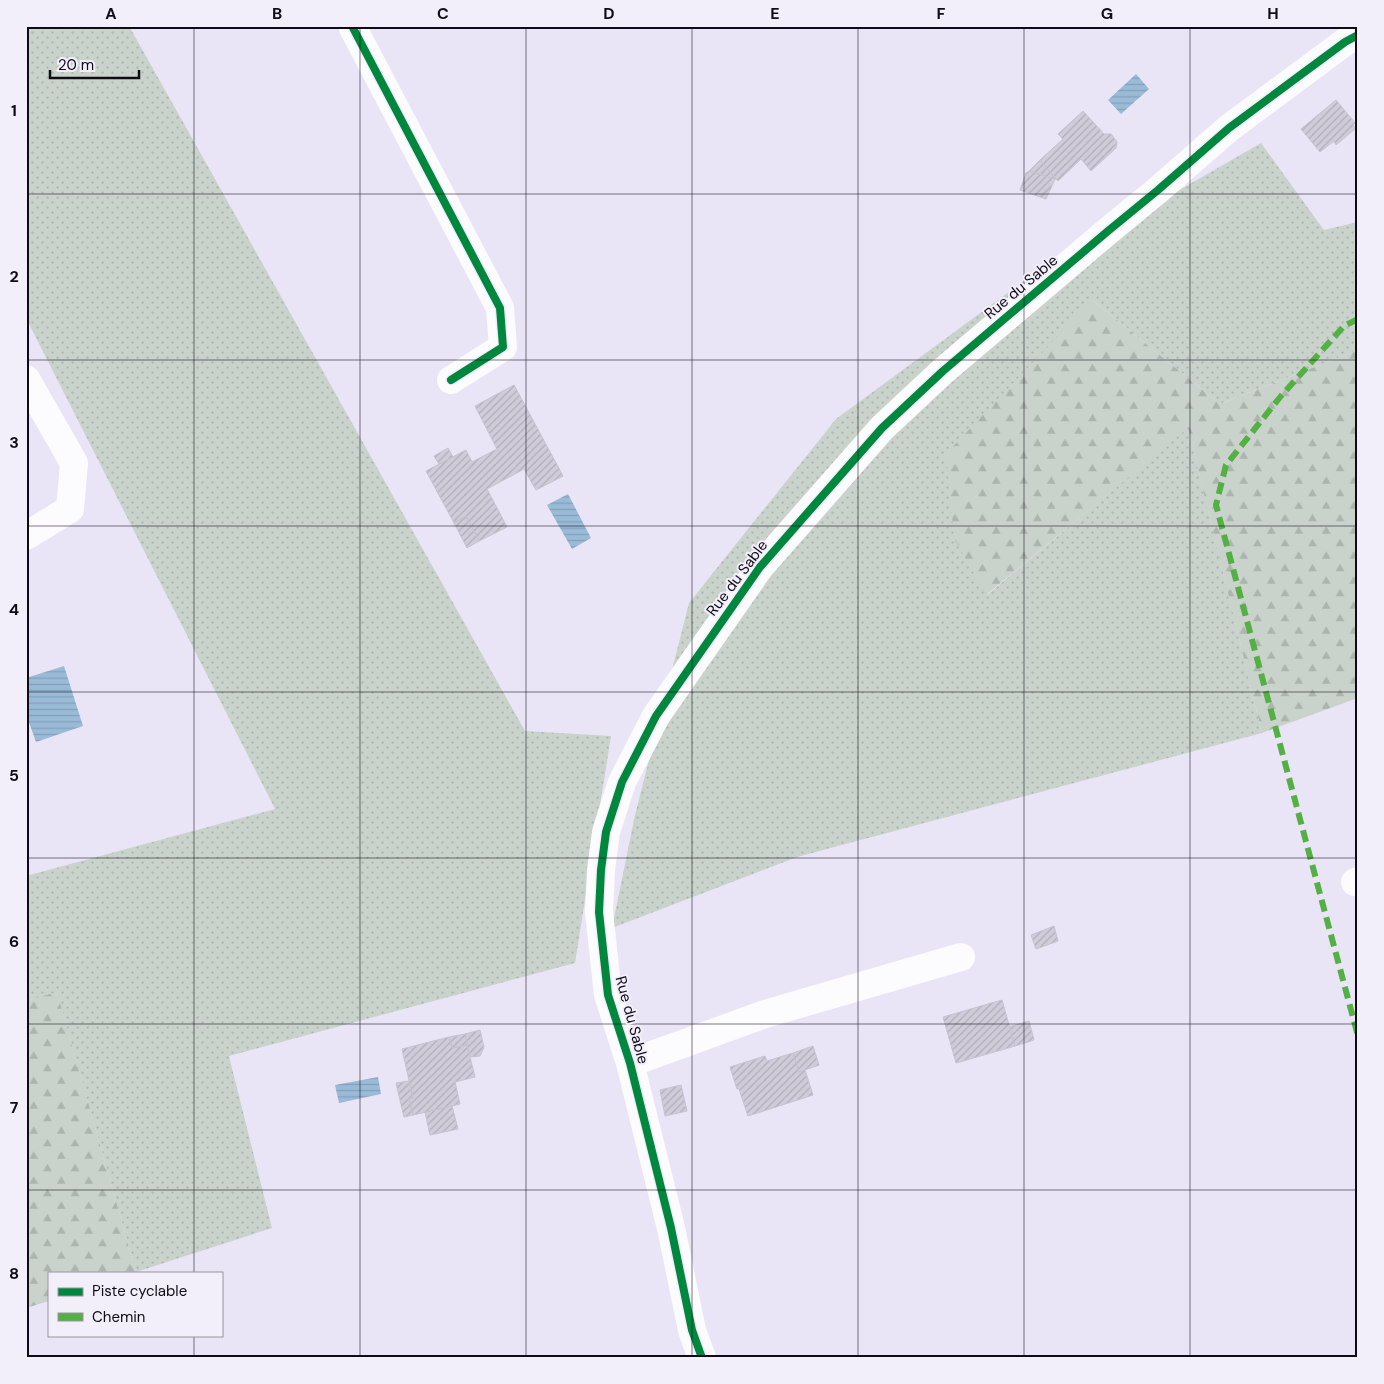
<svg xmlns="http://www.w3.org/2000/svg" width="1384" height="1384" viewBox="0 0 1384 1384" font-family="'DM Sans',sans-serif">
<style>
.grass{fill:url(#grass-dots)}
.forest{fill:url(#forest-firs)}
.water{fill:url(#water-rules)}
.building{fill:url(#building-hatch);stroke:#c6c2d0}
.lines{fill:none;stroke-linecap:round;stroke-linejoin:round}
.minor{stroke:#fcfbfe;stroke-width:28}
.quiet{stroke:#54b045;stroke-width:6;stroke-dasharray:12 6;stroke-linecap:butt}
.cycleway-casing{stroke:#f2effb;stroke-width:11}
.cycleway{stroke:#00873e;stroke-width:8}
.grid{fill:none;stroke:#0f0c16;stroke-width:1;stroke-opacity:0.55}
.labels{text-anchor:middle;stroke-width:4;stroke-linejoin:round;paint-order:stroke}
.street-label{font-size:15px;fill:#0f0c16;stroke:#f2effb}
.neatline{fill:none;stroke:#0f0c16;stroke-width:2}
.grid-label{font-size:16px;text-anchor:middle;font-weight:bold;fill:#0f0c16}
</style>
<defs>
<pattern id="grass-dots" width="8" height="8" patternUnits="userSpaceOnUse" patternTransform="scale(1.25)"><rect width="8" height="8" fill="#cad3cb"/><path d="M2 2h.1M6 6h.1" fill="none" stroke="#acb4ae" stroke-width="1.8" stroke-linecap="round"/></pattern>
<pattern id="forest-firs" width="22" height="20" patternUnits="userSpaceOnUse" patternTransform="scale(1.25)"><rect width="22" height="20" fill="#cad3cb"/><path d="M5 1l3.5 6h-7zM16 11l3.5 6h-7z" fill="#acb4ae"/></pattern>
<pattern id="water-rules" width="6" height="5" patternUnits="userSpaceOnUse" patternTransform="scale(1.25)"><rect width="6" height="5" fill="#99bbd7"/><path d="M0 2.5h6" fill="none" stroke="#83a0b8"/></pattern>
<pattern id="building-hatch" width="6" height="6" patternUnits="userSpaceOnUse" patternTransform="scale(1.25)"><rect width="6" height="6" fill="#d0ccda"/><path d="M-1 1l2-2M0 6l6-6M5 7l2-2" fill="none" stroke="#b1aeba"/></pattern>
</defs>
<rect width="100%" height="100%" fill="#eae5f6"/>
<path class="grass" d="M26,26h103l396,705 86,5 -36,227 -346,93 43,172 -136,44 -79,-279 -31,8v-125l249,-67 -249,-491z
M1261,143l63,87 34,-8v128l-138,54 -128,-104 -105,295 201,-168 74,306 -465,124 -185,71 23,-113 54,-212 147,-184 196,-144z"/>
<path class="forest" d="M1092,300l128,104 138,-54v348l-96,35 -74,-305 -202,167 -32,-57 -8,-84z
M57,992l79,280 -87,1v28l-23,7v-307z"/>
<path class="water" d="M1136,74l13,15 -28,25 -13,-14z
M568,494l23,44 -19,11 -25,-44z
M64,666l19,60 -47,16 -10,-28v-36z
M378,1077l3,17 -42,9 -4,-18z"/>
<path class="building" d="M1336,100l19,23 -2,2 3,3 -20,17 -2,-4 -14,11 -19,-23z
M1083,111l21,23h7l6,8 -1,6 -25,23 -10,-12 -23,22 -18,-21 23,-21 -5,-5z
M1040,160l16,19h-1l-26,-8z
M1029,171l26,8 -9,20 -26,-9 6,-17z
M514,385l49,91 -27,14 -12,-21 -37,20 20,38 -28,14 -13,-25 -12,7 -28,-52 40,-21 6,12 25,-13 -22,-43z
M448,448l5,9 -14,7 -5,-8z
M466,516l13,25 -12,7 -13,-25z
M1054,926l4,15 -22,8 -5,-14z
M1002,1000l13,46 -59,17 -13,-46z
M1029,1021l5,19 -19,6 -6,-19z
M480,1030l4,17 -4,9 -10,1 -5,-23z
M465,1034l2,11 -15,3 -3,-11z
M449,1037l3,11 15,-3 8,32 -20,5 5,22 -47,11 -4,-16 4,-1 -11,-49z
M813,1046l6,19 -20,7 -6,-19z
M793,1053l6,19 6,-2 8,25 -65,21 -9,-27h-2l-7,-22 35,-11 2,5z
M409,1081l4,17 -4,1 4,16 -9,2 -8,-34z
M681,1085l6,26 -22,5 -5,-26z
M452,1106l6,23 -28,6 -5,-23z"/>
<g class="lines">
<path class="minor" d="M352,26l148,282 3,39 -52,33
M26,379l48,84 -4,46 -44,27
M1355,882l3,-1
M630,1063l135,-49 196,-57
M702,1358l-10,-28 -21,-102 -41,-165 -22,-68 -9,-83 2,-42 5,-38 16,-50 34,-66 104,-149 122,-139 61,-57 165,-140 50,-41 71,-62 116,-86 13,-7"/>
<path class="quiet" d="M1358,319l-14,7 -63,70 -55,69 -10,40 142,531"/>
<defs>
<path id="cycleway" d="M352,26l148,282 3,39 -52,33
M702,1358l-10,-28 -21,-102 -41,-165 -22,-68 -9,-83 2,-42 5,-38 16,-50 34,-66 104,-149 122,-139 61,-57 165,-140 50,-41 71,-62 116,-86 13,-7"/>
</defs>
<use href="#cycleway" class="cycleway-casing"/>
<use href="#cycleway" class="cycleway"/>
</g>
<path class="grid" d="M194,26v1247M360,26v1332M526,26v1332M692,26v1332M858,26v1332M1024,26v1332M1190,26v1332M26,194h1332M26,360h1332M26,526h1332M26,692h1332M26,858h1332M26,1024h1332M26,1190h1332M194,1335v23"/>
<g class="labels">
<g class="street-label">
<text transform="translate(1021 287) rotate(-40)" y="5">Rue du Sable</text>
<text transform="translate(737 578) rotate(-53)" y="5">Rue du Sable</text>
<text transform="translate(632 1020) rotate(75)" y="5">Rue du Sable</text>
</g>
</g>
<rect width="1384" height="1384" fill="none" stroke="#f2effb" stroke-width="55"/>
<rect x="48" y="1272" width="175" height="65" fill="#f2effb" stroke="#97949f"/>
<rect x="58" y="1288" width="25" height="8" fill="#00873e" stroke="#97949f"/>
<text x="92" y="1296" font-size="15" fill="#0f0c16">Piste cyclable</text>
<rect x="58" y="1313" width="25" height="8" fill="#54b045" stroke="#97949f"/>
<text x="92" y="1322" font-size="15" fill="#0f0c16">Chemin</text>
<path d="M50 70v8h89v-8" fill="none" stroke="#0f0c16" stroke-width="2.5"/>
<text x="58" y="70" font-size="15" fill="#0f0c16" stroke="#f2effb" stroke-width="4" paint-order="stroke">20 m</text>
<rect x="28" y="28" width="1328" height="1328" class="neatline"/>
<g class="grid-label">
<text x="111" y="19">A</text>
<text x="277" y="19">B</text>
<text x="443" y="19">C</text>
<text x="609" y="19">D</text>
<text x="775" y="19">E</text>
<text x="941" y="19">F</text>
<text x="1107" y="19">G</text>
<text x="1273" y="19">H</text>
<text x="14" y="116">1</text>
<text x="14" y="282">2</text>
<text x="14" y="448">3</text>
<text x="14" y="615">4</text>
<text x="14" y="781">5</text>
<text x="14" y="947">6</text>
<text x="14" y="1113">7</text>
<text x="14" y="1279">8</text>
</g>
</svg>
